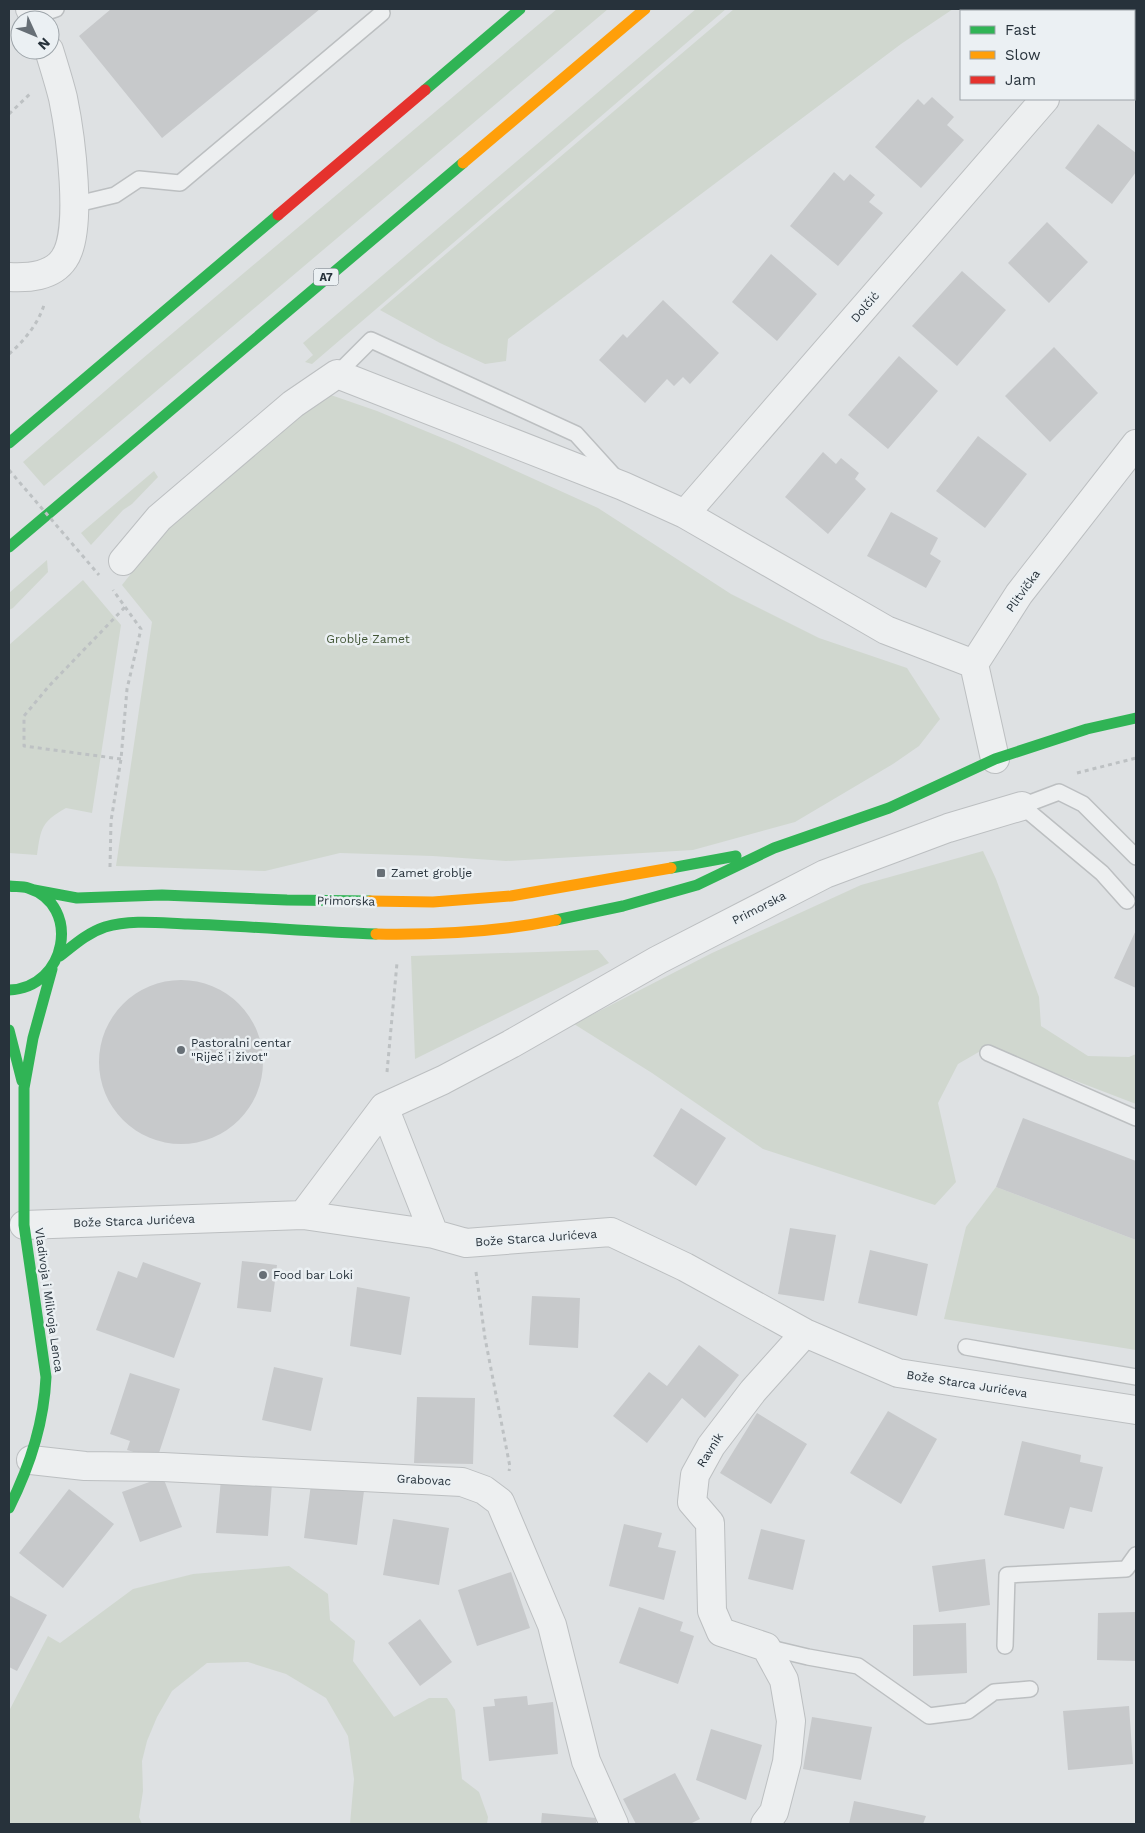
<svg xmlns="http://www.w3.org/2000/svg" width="1145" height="1833" viewBox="0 0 1145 1833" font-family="'Work Sans',sans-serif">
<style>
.green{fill:#d0d7cf}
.building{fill:#c7c9cb}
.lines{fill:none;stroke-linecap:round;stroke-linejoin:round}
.lane-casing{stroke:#bcbfc1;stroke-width:18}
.street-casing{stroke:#bcbfc1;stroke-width:30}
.path{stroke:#bdc1c3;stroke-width:3;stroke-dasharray:4 4;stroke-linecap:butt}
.lane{stroke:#edeff0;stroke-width:15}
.street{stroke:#edeff0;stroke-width:28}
.fast{stroke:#30b455;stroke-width:11}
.slow{stroke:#ff9f0a;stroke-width:11}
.jam{stroke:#e5322d;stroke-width:11}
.path-bridge{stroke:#bdc1c3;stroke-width:3;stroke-dasharray:4 4;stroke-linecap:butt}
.poi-dot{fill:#676f76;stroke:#ebf0f3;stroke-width:2}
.labels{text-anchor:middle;stroke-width:5;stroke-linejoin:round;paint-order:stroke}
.shield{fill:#ebf0f3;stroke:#626b72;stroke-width:1}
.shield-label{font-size:11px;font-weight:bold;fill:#27323b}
.street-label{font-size:12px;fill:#27323b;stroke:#ebf0f3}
.park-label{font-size:12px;fill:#415535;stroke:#ebf0f3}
.poi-label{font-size:12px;fill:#27323b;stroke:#ebf0f3;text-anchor:start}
</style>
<rect width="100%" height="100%" fill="#dee1e3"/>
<path class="green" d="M557,9h51l-564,477 -21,-24 119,-103z
M696,9h30l-414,355 -7,-2 8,-7 -10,-12z
M734,9h219l-52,35 -393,295 -2,22 -21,3 -45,-21 -60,-33z
M325,393l52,18 80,33 141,64 133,86 88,44 88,30 33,51 -21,27 -26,18 -98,58 -102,28 -187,11 -73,-5 -93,-3 -75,18 -149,-5 36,-244 -30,-37 43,-54z
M154,471l4,6 -26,27 -9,6 -32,35 -10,-12z
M47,560l1,12 -35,36 -4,2v-17z
M83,580l38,45 -29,188 -26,-5c-25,14 -25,20 -29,47l-28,-2v-208z
M983,851l13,28 43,118 2,29 47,30 41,1 7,-3v50l-73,-28 -19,2 -60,-29 -26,15 -20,39 18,79 -21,23 -172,-56 -111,-76 -78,-49 138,-71 149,-68z
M598,950l11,13 -194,96 -4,-103z
M996,1187l140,53v110l-192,-31 22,-92z
M289,1566l39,28 2,26 25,21 -2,20 41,56 35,-19h18l8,12 7,69 17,13 9,25 -1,7h-137l4,-45 -6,-43 -22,-38 -40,-24 -38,-12 -41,1 -35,28 -15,26 -10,24 -5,20 1,30 -4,26 3,7h-133v-113l39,-75 12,7 73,-54 60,-15z"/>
<path class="building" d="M111,9h209l-158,129 -83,-102z
M1136,69v28l-2,-2v-23z
M932,97l22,20 -7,8 17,15 -43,48 -46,-41 43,-48 6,6z
M1098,124l38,29v19l-24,32 -47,-36z
M834,172l10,9 6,-7 25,21 -6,7 14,11 -45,53 -48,-40z
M1047,222l41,40 -39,41 -41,-40z
M771,254l46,40 -40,47 -45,-39z
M962,271l44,39 -49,56 -45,-40z
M663,300l56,53 -29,31 -7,-7 -9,9 -7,-7 -22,24 -46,-43 24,-26 4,4z
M1054,347l44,46 -48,49 -45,-46z
M899,356l39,35 -50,58 -40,-34z
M978,436l49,38 -42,54 -49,-37z
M823,452l13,12 5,-6 18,15 -4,6 11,10 -38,45 -43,-37z
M891,512l47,26 -8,16 11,7 -15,27 -59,-32z
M1136,930v58l-22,-10z
M99 1062a82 82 0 1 1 164 0a82 82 0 1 1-164 0Z
M681,1108l45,30 -30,48 -43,-30z
M1023,1118l113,43v79l-140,-53z
M790,1228l46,7 -12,66 -46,-7z
M870,1250l58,14 -11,52 -59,-13z
M242,1261l35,4 -6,47 -34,-4z
M143,1262l58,21 -27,75 -78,-28 22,-59 19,7z
M357,1287l53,10 -9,58 -51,-9z
M532,1296l48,2 -2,50 -49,-3z
M699,1345l40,30 -34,43 -23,-20 -35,45 -34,-27 36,-44 18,14z
M274,1367l49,11 -12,53 -49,-11z
M130,1373l50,16 -23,70 -30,-9 3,-9 -20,-7z
M417,1397l58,1 -2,66 -59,-1z
M888,1411l49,28 -36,65 -51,-31z
M757,1413l50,31 -36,60 -51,-31z
M1022,1441l59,14 -1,7 23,5 -11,45 -22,-5 -6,22 -60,-14z
M163,1477l19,50 -42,15 -18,-50z
M221,1479l51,4 -4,53 -52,-3z
M311,1484l53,7 -7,54 -53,-7z
M69,1489l45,35 -51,64 -44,-35z
M393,1519l56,9 -10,57 -56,-10z
M624,1524l38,9 -4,14 18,4 -12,49 -55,-14z
M761,1529l44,11 -12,50 -45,-11z
M985,1559l5,46 -51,7 -7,-46z
M511,1572l19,56 -53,18 -19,-56z
M9,1595l38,20 -30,56 -8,-4z
M639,1607l44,15 -3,9 14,5 -16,48 -59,-21z
M1136,1612v49l-39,-1 1,-47z
M420,1619l32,43 -32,24 -32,-43z
M966,1623l1,50 -54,3v-51z
M527,1696l1,9 25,-3 5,52 -69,7 -6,-54 12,-1 -1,-7z
M1129,1706l4,58 -65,6 -5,-59z
M812,1717l60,10 -11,53 -58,-11z
M711,1729l51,16 -16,55 -50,-20z
M675,1773l25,46 -10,5h-54l-13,-25z
M854,1801l72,15 -3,8h-74z
M542,1813l54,5v6h-55z"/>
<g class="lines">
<defs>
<path id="lane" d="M35,16l21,-7
M73,205l42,-10 24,-16 41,4 202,-170
M337,374l34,-34 205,94 39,43
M1127,901l-25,-28 -80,-67 37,-14 24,12 53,53
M988,1053l148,65
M966,1347l170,30
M1005,1646l2,-71 119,-6 10,-14
M766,1647l42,10 50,9 71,50 39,-5 26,-19 36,-3"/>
<path id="street" d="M30,9l7,11
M9,277c19,1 43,0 55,-18 20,-28 6,-127 -1,-161 -4,-16 -9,-32 -14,-48
M685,514l360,-415
M123,561l36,-43 134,-114 44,-30 286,112 62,28 201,116 88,34
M995,759l-21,-95 45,-70 117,-150
M384,1107l50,127
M303,1215l81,-108 59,-27 68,-36 147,-84 167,-86 123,-46 74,-22
M24,1225l279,-10 131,19 32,9 145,-11 74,35 120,66 93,40 238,37
M31,1460l54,6 78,1 299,15 22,8 16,12 52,123 34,136 28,63
M765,1824l9,-12 13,-50 4,-41 -7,-41 -18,-33 -45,-15 -9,-21 -2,-88 -18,-21 3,-27 16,-29 42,-55 52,-58"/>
</defs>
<use href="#lane" class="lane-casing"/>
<use href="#street" class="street-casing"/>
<path class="path" d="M9,114l22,-21
M9,354c15,-13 29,-30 35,-49
M121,759l-97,-13v-30l25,-30 77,-80
M1077,773l59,-15
M110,867l1,-46 10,-62 6,-70 14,-60 -28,-39
M387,1072l10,-109
M476,1272l9,66 25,129 -1,4"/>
<use href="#lane" class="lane"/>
<use href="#street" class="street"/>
<path class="fast" d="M425,90l95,-81
M9,443l269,-228
M9,547l454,-384
M671,868l65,-12
M9,886c6,1 13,0 19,2 54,17 39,100 -19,102
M34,890l43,8 85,-3 125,5 83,1
M556,920l67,-14 74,-21 77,-37 115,-40 106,-49 92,-30 49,-11
M60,956c14,-11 27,-23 45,-29 26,-8 56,-4 83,-3 63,2 125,8 188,10
M9,1030l13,51
M9,1508c21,-42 35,-84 37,-131l-22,-152v-137l9,-50 19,-69"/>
<path class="slow" d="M463,163l182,-154
M370,901l63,1 78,-6 160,-28
M376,934c59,1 122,-2 180,-14"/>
<path class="jam" d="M278,215l147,-125"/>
<path class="path-bridge" d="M9,470l90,105"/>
</g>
<g class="poi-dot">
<rect x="376" y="868" width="10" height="10" rx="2.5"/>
<circle cx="181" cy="1050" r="5"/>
<circle cx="263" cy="1275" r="5"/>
</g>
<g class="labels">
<rect class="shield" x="313.5" y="268.5" width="25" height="17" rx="4"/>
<g class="shield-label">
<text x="326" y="281">A7</text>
</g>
<g class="street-label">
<text transform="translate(865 307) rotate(-49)" y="4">Dolčić</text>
<text transform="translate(1023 591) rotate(-54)" y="4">Plitvička</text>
<text transform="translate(346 901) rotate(1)" y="4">Primorska</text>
<text transform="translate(759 908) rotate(-27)" y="4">Primorska</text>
<text transform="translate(134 1221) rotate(-2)" y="4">Bože Starca Jurićeva</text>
<text transform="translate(536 1238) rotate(-4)" y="4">Bože Starca Jurićeva</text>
<text transform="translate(49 1300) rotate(82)" y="4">Vladivoja i Milivoja Lenca</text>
<text transform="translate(967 1384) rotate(9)" y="4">Bože Starca Jurićeva</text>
<text transform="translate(710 1450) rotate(-58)" y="4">Ravnik</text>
<text transform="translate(424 1480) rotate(3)" y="4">Grabovac</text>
</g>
<g class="park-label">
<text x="368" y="643">Groblje Zamet</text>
</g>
<g class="poi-label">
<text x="391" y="877">Zamet groblje</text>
<text x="191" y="1047">Pastoralni centar<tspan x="191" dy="14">"Riječ i život"</tspan></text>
<text x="273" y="1279">Food bar Loki</text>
</g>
</g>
<rect width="1145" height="1833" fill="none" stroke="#27323b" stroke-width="20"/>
<rect x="960" y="10" width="175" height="90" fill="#ebf0f3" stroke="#9da4a9"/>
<rect x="970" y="26" width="25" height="8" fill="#30b455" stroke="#9da4a9"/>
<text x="1005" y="35" font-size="15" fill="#27323b">Fast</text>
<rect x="970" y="51" width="25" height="8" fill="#ff9f0a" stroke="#9da4a9"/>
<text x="1005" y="60" font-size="15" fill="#27323b">Slow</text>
<rect x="970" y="76" width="25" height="8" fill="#e5322d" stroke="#9da4a9"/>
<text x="1005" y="85" font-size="15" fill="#27323b">Jam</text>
<g transform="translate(35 35) rotate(134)"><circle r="24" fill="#ebf0f3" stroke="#9da4a9"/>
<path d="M0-4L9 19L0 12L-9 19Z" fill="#676f76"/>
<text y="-8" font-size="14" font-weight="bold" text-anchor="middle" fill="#27323b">N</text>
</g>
</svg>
